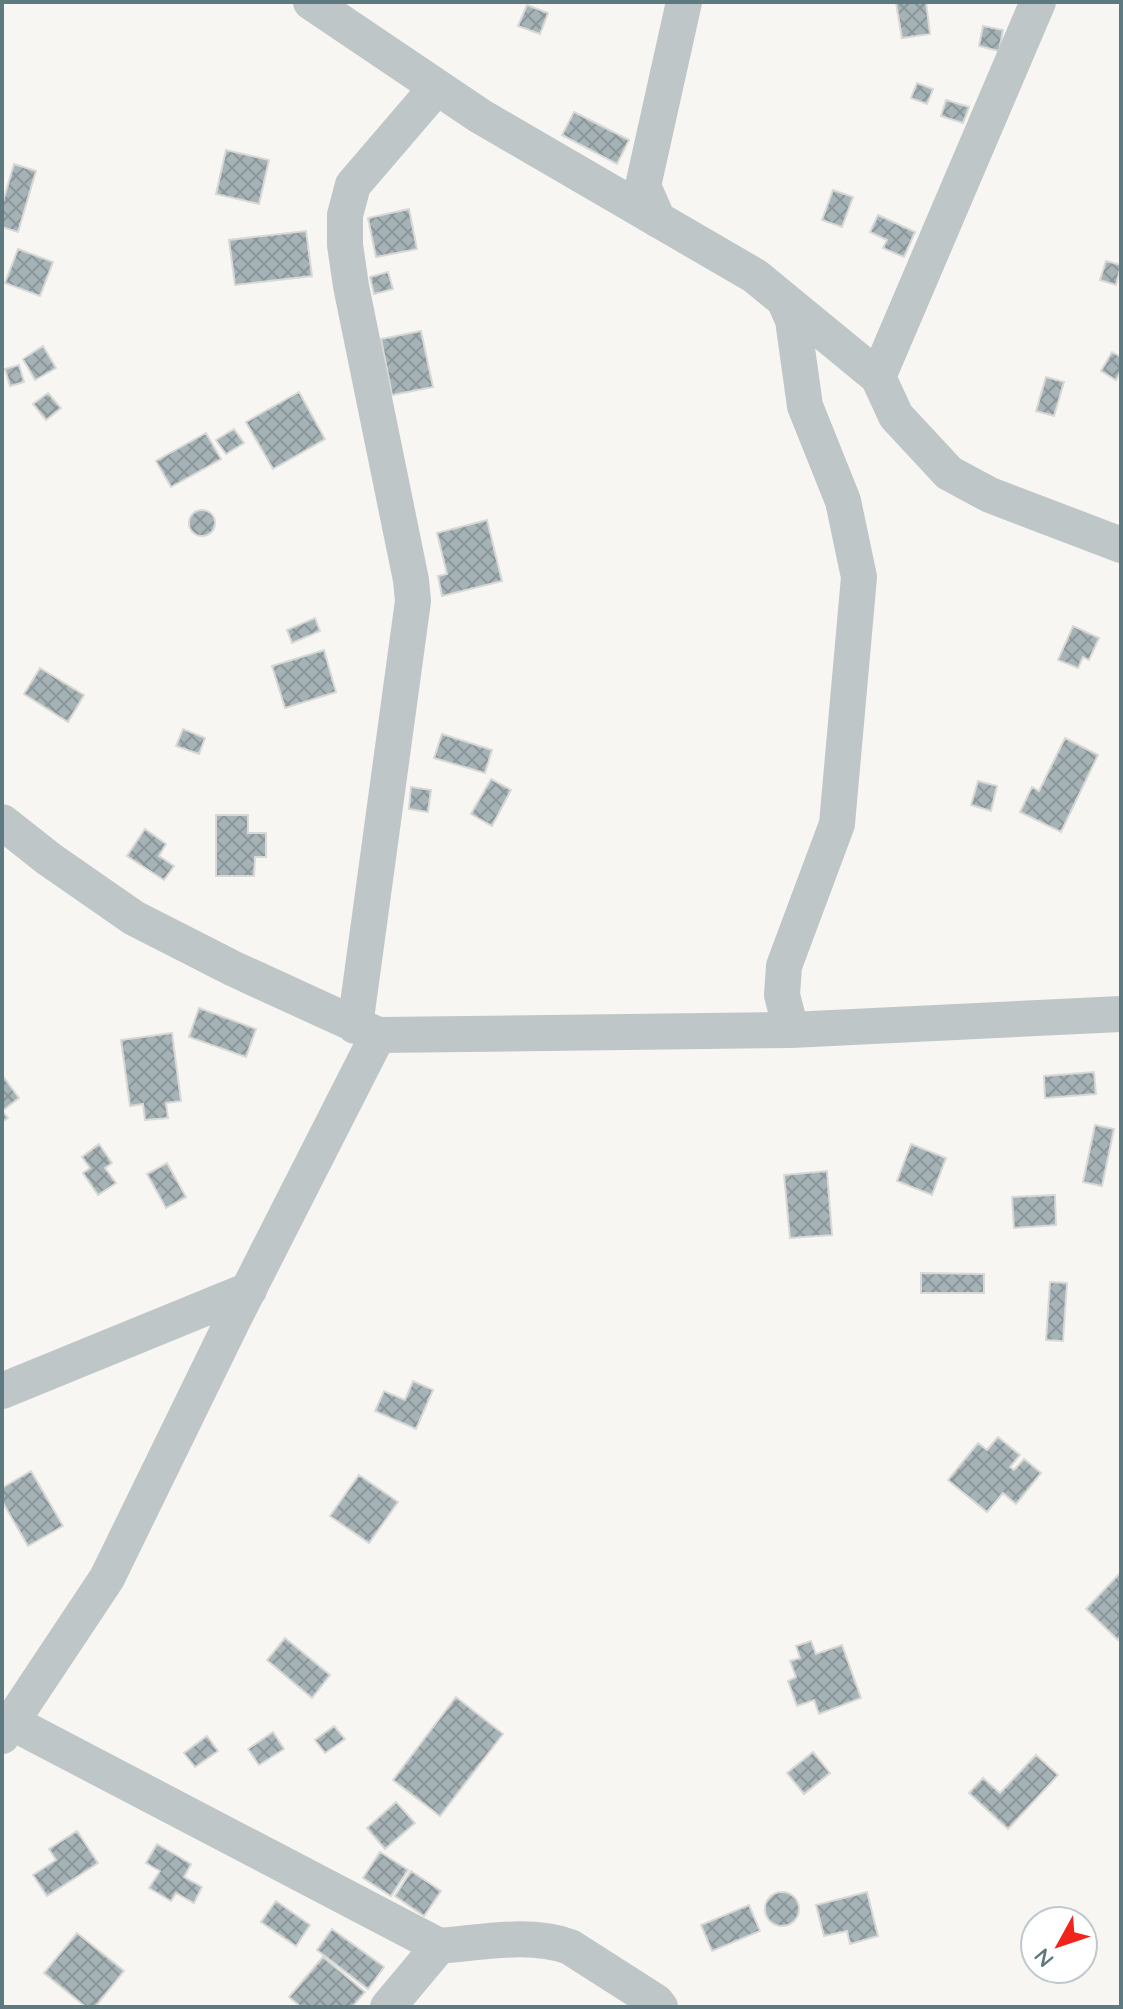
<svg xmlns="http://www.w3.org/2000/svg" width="1123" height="2009" viewBox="0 0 1123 2009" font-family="Quicksand,sans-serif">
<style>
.building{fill:url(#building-cross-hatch);stroke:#d8d8d6;stroke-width:2}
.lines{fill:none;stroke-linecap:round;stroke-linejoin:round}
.minor{stroke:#bfc6c8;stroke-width:36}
</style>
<defs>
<pattern id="building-cross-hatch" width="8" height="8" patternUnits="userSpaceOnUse" patternTransform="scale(2)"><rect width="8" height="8" fill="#a6b3b6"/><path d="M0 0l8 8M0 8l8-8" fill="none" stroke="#8a9699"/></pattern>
</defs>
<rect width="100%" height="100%" fill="#f7f6f3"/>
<path class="building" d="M926,2l4,32 -28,4 -6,-35z
M527,5l21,8 -8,21 -22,-8z
M983,26l20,4 -4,21 -20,-5z
M917,83l16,6 -6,15 -16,-6z
M946,100l23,7 -6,16 -22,-7z
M574,112l55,28 -12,24 -55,-29z
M226,150l43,10 -10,44 -43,-10z
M14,164l22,7 -18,61 -16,-5v-22z
M833,190l20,7 -11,30 -20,-7z
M409,209l8,40 -41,8 -8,-39z
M878,215l37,17 -11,25 -21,-9 4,-8 -17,-8z
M306,231l6,45 -77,9 -6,-45z
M18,249l35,13 -13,34 -35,-13z
M1106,261l15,4 -5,20 -16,-5z
M388,272l5,17 -19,5 -4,-17z
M421,331l12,56 -41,8 -11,-56z
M43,346l13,22 -21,12 -12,-21z
M1112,352l9,5v14l-5,9 -15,-9z
M19,365l5,17 -14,4 -5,-17z
M1046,377l18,5 -10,34 -18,-5z
M299,392l26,47 -52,30 -27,-47z
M48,393l13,15 -15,12 -13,-16z
M234,429l10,14 -18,11 -10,-14z
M206,433l15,26 -50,28 -15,-26z
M189 523a13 13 0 1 1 26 0a13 13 0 1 1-26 0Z
M487,520l15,61 -60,15 -4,-20 9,-2 -10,-41z
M315,618l5,13 -28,12 -5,-13z
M1073,626l26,12 -10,22 -6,-3 -5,11 -20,-8z
M324,650l12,42 -51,16 -13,-42z
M40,668l44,27 -16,27 -44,-28z
M183,729l22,9 -6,16 -23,-8z
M442,734l50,16 -7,23 -51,-15z
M1065,738l33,17 -37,77 -41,-20 12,-25 7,4z
M491,779l20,11 -19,36 -21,-12z
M978,781l19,5 -6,25 -20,-6z
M411,787l20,3 -3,22 -19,-3z
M216,815h32v18h18v24h-11l-1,19h-38z
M145,829l21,15 -7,12 15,10 -10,14 -37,-24z
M199,1008l57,21 -10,28 -57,-20z
M172,1033l9,68 -15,2 2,15 -23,2 -2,-16 -13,2 -9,-66z
M1094,1072l2,22 -51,4 -1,-22z
M2,1075l17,23 -17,13 6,7 -6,4z
M1095,1125l19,4 -12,57 -19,-4z
M99,1144l13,19 -7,5 11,15 -18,12 -15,-22 7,-5 -8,-11z
M911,1144l35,14 -14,37 -35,-14z
M167,1163l19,34 -20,11 -19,-34z
M827,1171l5,64 -42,3 -6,-63z
M1055,1195l1,30 -42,3 -2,-31z
M921,1273l63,1v19h-63z
M1050,1282l17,1 -4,58 -17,-1z
M413,1381l20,9 -17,39 -41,-18 9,-20 21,9z
M998,1437l22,18 -10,12 4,3 10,-11 17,14 -25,31 -13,-11 -16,19 -39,-32 30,-37 9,7z
M31,1471l32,55 -35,20 -26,-45v-13z
M359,1475l39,27 -29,41 -39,-27z
M1121,1572v65l-3,3 -32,-31z
M285,1638l45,37 -18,23 -45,-38z
M811,1641l5,13 26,-9 19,53 -42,16 -5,-14 -17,6 -9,-25 8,-4 -6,-16 10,-3 -4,-12z
M456,1697l47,37 -63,82 -47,-36z
M334,1726l11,13 -20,14 -10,-13z
M273,1732l11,17 -25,16 -11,-16z
M207,1736l11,15 -23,16 -11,-14z
M813,1752l17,21 -26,21 -17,-21z
M1036,1755l22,20 -50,54 -39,-36 14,-15 17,15z
M396,1802l19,21 -30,26 -18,-21z
M77,1831l21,32 -51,33 -14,-21 23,-15 -7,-11z
M157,1844l34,20 -7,13 18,10 -8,16 -18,-10 -5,8 -22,-13 11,-17 -14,-8z
M380,1852l28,18 -17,26 -28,-18z
M411,1871l30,20 -17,25 -29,-20z
M867,1892l11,44 -28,8 -3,-13 -23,5 -8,-31z
M765 1909a17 17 0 1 1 34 0a17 17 0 1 1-34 0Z
M276,1901l34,24 -14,21 -35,-24z
M749,1905l11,26 -48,20 -11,-26z
M332,1929l52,38 -16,22 -51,-39z
M77,1933l47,38 -29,36h-9l-42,-34z
M323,1957l42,35 -13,15h-51l-12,-10z"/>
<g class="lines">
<path class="minor" d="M311,2l169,114 275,160 123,101 18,39 53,57 41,22 131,50
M658,220l-15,-34 41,-184
M785,302l8,18 12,86 38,95 16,76 -22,247 -53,142 -2,29 9,35
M878,377l160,-375
M2,822l47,37 85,59 100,51 144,66 413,-5 330,-16
M355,1026l58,-425 -2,-21 -60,-294 -6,-41v-30l8,-30 84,-98
M2,1391l247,-101
M11,1722l428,224c41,-3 91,-14 131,1l86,55 4,5
M2,1736l105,-158 126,-258 145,-285
M388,2007l51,-61"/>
</g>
<rect width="1123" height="2009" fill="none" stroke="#5f7981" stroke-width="8"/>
<g transform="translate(1059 1945) rotate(230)"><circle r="38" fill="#ffffff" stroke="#bfc9cd" stroke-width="2"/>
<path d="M0-6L14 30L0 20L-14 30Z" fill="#f0241a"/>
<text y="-12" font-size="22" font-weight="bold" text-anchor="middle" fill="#5f7981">N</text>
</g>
</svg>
